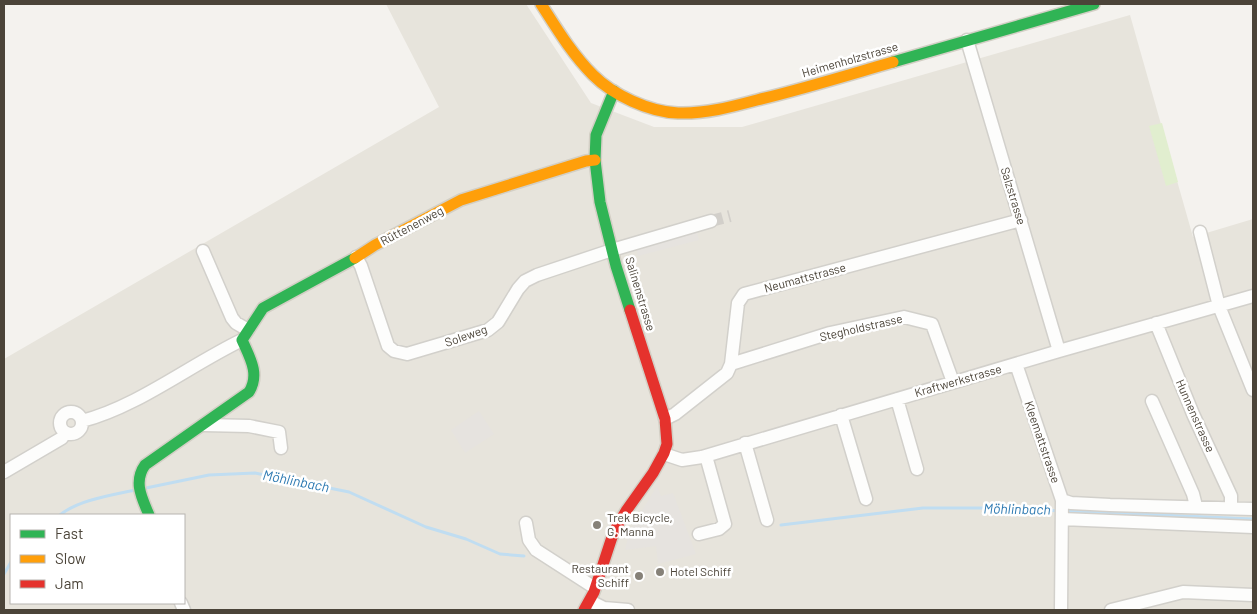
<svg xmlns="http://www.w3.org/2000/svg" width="1257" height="614" viewBox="0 0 1257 614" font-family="Barlow,sans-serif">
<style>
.residential{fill:#e7e4dc;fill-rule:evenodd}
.green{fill:#e1eecf}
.parking{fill:#e6e3df}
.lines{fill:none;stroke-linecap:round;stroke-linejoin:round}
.stream{stroke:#c0ddf1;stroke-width:3}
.street-tunnel{stroke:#d2cfca;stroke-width:12;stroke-dasharray:12 6;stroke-linecap:butt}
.street-casing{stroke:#d2d0cb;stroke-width:15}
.fast-casing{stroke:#d3cfc5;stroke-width:14}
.slow-casing{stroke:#d3cfc5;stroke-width:14}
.jam-casing{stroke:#d3cfc5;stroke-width:14}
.street{stroke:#fdfdfc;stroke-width:12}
.fast{stroke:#30b455;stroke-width:11}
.slow{stroke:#ff9f0a;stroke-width:11}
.jam{stroke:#e5322d;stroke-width:11}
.poi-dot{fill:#868178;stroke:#fff;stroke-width:2}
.labels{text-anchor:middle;stroke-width:5;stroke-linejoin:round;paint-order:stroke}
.street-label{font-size:12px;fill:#4b4439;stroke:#fff}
.poi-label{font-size:12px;fill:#4b4439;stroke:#fff;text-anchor:start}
.water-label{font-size:14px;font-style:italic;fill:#2e7ab2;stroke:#fff}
</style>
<rect width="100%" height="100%" fill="#f4f2ee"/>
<path class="residential" d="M386,4h140l65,99 63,24h88l388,-112 63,222 60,-18v391h-1249v-251l435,-252zM11,515h173v88h-173z"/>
<path class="green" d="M1162,123l16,59 -12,4 -17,-60z"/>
<path class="parking" d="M697,232l2,8 -61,16 -2,-8z
M479,411l15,23 -29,19 -14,-23z
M657,486l4,10 12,-3 23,61 -38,10 -2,-18 -31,4 4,-18z"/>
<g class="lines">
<path class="stream" d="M146,488l63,-13 46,-2 94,19 77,35 40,12 34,15 24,2
M1066,511l187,8
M60,515c18,-15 52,-20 75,-25
M781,525l142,-17h93l44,3
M4,574l7,-12"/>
<path class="street-tunnel" d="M711,221l19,-5"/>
<defs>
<path id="street" d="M967,40l92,311
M1200,232l19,74 34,84
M203,251l29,67 4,5 12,7
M356,257l5,9 27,80 6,5 13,3 81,-24 10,-8 20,-33 7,-8 12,-6 75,-25 99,-29
M1156,323l37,91 38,82v12
M731,364l99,-31 74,-16 28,7 21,58
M1016,364l46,136 -1,110
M897,399l20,70
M1152,401l41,93 3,12
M60 423a11 11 0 1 1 22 0a11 11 0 1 1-22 0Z
M841,415l25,84
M665,419l10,-5 52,-41 4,-9 7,-61 6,-9 277,-74
M82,421c55,-14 108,-56 160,-81
M204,425l45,1 30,6 2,16
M745,443l22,77
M664,454l18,6 20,-3 357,-106 194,-55
M4,472l58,-34 3,-5
M1062,500l9,3 39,2 143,4
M1062,519l191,8
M526,523l3,17 7,10 59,38
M699,534l20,-5 6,-5 -19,-68
M590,601l14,7 24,2
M181,603l3,7
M1111,610l72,-18 70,3"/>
<path id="fast" d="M893,62l201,-58
M614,91l-18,44 -1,25 5,42 16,64 14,44
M149,515c-7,-17 -16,-33 -4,-50l104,-73c11,-18 1,-34 -7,-52l21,-32 92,-50"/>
<path id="slow" d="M541,4c16,25 31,50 52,71 20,20 56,37 85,38 27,1 53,-6 79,-13 46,-11 91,-25 136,-38
M355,258l20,-13 86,-45 125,-39 9,-1"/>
<path id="jam" d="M584,610l10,-18 20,-61 12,-20 27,-38 11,-20 3,-9 -2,-25 -35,-109"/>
</defs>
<use href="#street" class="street-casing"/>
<use href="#fast" class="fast-casing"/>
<use href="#slow" class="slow-casing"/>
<use href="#jam" class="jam-casing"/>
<use href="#street" class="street"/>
<use href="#fast" class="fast"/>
<use href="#slow" class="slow"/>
<use href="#jam" class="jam"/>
</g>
<g class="poi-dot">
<circle cx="597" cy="525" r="5"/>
<circle cx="660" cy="572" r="5"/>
<circle cx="639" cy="576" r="5"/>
</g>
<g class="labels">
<g class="street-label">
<text transform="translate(850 60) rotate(-16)" y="4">Heimenholzstrasse</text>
<text transform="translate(1013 196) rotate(73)" y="4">Salzstrasse</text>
<text transform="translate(412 226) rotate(-28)" y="4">Rüttenenweg</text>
<text transform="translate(805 278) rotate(-15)" y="4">Neumattstrasse</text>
<text transform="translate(640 294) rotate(73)" y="4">Salinenstrasse</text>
<text transform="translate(861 328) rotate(-13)" y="4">Stegholdstrasse</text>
<text transform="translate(466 336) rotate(-19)" y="4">Soleweg</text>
<text transform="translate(958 381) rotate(-16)" y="4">Kraftwerkstrasse</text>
<text transform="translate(1195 416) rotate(66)" y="4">Hunnenstrasse</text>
<text transform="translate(1042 442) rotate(71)" y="4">Kleemattstrasse</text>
</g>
<g class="poi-label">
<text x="607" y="522">Trek Bicycle,<tspan x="607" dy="14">G. Manna</tspan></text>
<text x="629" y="573" text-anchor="end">Restaurant<tspan x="629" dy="14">Schiff</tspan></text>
<text x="670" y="576">Hotel Schiff</text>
</g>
<g class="water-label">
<text transform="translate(296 481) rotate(11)" y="5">Möhlinbach</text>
<text transform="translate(1017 509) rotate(1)" y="5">Möhlinbach</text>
</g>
</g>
<rect width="1257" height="614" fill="none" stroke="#4b4439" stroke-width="10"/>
<rect x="10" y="514" width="175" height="90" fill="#ffffff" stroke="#b7b4b0"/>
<rect x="20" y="530" width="25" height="8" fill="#30b455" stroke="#b7b4b0"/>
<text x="55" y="539" font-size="15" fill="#4b4439">Fast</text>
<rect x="20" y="555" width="25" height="8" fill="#ff9f0a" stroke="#b7b4b0"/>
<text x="55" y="564" font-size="15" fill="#4b4439">Slow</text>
<rect x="20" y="580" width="25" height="8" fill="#e5322d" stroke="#b7b4b0"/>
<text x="55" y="589" font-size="15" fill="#4b4439">Jam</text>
</svg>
